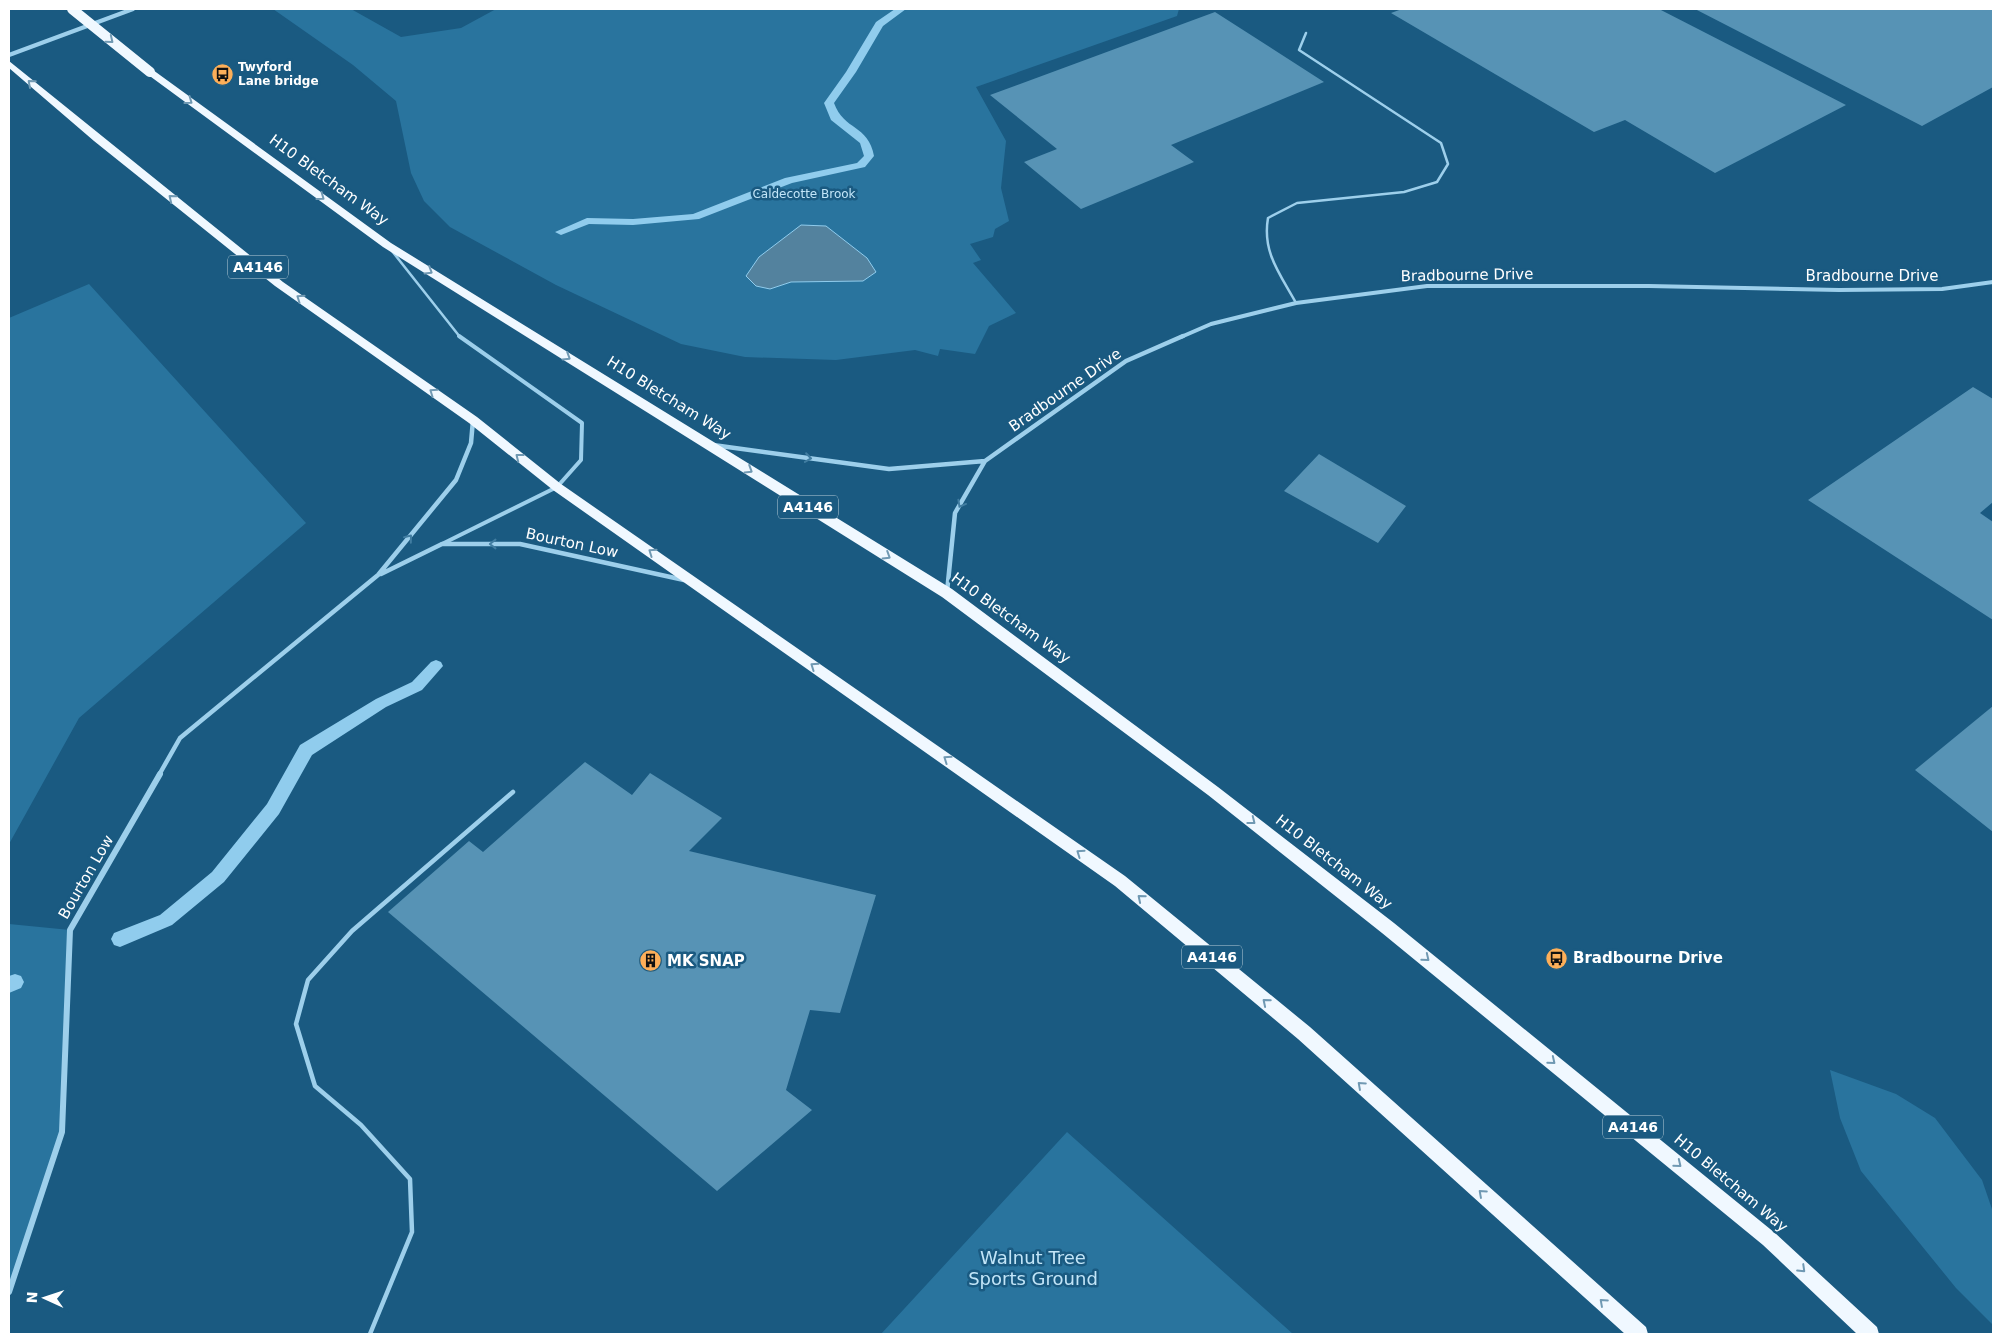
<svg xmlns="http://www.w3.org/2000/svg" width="2002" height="1343" viewBox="0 0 2002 1343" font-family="'DejaVu Sans',sans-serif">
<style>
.green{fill:#29749e}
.water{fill:#53829e;stroke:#90cced}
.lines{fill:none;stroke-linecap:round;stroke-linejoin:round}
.stream{fill:#90cced;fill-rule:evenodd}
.building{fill:#5793b5}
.service-far2{stroke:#9dcfeb;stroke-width:2.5}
.service-far1{stroke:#9dcfeb;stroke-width:4}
.service{stroke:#9dcfeb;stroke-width:4.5}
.minor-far2{stroke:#9dcfeb;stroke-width:4}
.minor-far1{stroke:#9dcfeb;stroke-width:4.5}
.minor{stroke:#9dcfeb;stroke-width:6}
.trunk{fill:#f0f8ff;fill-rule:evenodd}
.trunk-bridge{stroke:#f0f8ff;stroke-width:10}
.oneway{stroke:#7099b3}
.oneway2{stroke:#417da1}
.labels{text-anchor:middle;stroke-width:5;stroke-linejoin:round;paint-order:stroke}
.far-poi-label{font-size:12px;font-weight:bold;fill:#fff;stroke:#1a5a81;text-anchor:start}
.far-park-label{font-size:12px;fill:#c2e5f8;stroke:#1a5a81}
.shield{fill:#1a5a81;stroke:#baced9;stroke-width:1}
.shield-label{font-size:14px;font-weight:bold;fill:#fff}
.street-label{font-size:15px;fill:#fff;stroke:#1a5a81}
.poi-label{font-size:15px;font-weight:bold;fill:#fff;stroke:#1a5a81;text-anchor:start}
.near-park-label{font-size:18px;fill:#c2e5f8;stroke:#1a5a81}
</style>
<rect width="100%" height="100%" fill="#1a5a81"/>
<path class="green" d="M273,9h78l50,28 60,-9 35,-19h683l-2,7 -201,71 30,54 -5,47 8,33 -14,8 -2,8 -23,7 11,16 -8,3 43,50 -27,13 -14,28 -35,-5 -2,7 -23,-6 -79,10 -91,-3 -64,-13 -125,-59 -106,-58 -26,-26 -13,-28 -15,-72 -43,-36z
M89,284l217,239 -227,195 -70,126v-526z
M9,924l61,6 -8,202 -53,160z
M1830,1070l66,24 39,24 47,62 11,32v113l-37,-37 -95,-117 -21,-53z
M1067,1132l226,202h-412z"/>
<path class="water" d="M801,225l25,1 41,32 9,14 -13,9 -72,1 -21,7 -14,-3 -10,-10 13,-19z"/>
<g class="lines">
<path class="stream" d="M895,9h11l-23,17 -27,46 -22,31c10,28 34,21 40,53l-9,11 -73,16 -93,36 -66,6 -44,-1 -28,11 -6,-3 32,-14 46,1 60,-5 92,-36 72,-15 7,-7 -4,-13 -29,-23 -7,-17 22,-31 30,-50z
M436,660l5,2 2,4 -21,24 -36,17 -74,48 -33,59 -55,68 -52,43 -52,22 -6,-2 -3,-6 3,-6 46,-18 52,-43 55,-68 33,-59 76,-46 36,-17 19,-20z
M15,974l6,2 3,6 -3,6 -12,5v-17z"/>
</g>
<path class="building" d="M1402,9h257l187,96 -131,68 -90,-53 -31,12 -203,-119z
M1695,9h298v78l-71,39z
M1215,12l109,70 -153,63 23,17 -113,47 -57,-47 33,-13 -67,-54z
M1973,387l20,12v103l-13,11 13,9v98l-185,-120z
M1319,454l87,52 -28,37 -94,-52z
M1993,706v126l-78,-62z
M585,762l47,33 18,-22 72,45 -33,33 187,44 -36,118 -30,-3 -24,80 26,20 -95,81 -329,-279 81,-71 14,11z"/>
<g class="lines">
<path class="service-far2" d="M392,251l68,86
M1296,303c-16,-29 -34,-51 -28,-85l29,-15 107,-11 33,-10 11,-18 -7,-21 -142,-93 7,-17"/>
<path class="service-far1" d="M442,544l115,-57 24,-27 1,-37 -123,-87"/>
<path class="service" d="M370,1334l42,-102 -2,-53 -49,-54 -46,-39 -19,-62 12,-44 44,-49 161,-139"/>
<path class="minor-far2" d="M9,55l124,-46
M1181,337l30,-13 85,-21 131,-17h222l190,4 103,-1 51,-7"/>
<path class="minor-far1" d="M713,445l176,24 96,-8
M381,574l61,-30h78l164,36
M947,592l8,-79 30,-52 141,-100 57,-25
M159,775l21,-37 198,-163 78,-95 15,-37 2,-23"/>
<path class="minor" d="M9,1292l53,-160 8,-202 90,-156"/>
<path class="trunk" d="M9,61l274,221 194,135 84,67 564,392 185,151 336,300 2,7h-23l-327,-295 -183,-153 -562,-396 -84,-67 -194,-137 -181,-145 -85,-73z
M147,70h6l238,173 561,346 266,198 176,136 381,310 102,94 2,7h-22l-94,-89 -381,-312 -174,-138 -266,-198 -559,-350 -236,-173z"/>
<path class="trunk-bridge" d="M72,9l78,63"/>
</g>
<defs><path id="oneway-chevron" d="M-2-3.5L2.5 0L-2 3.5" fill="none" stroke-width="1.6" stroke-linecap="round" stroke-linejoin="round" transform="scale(1.25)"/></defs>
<g class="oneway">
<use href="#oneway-chevron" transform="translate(110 40) rotate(39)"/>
<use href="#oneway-chevron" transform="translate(31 83) rotate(-139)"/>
<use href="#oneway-chevron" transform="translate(189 101) rotate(36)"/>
<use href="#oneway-chevron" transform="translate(321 197) rotate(36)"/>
<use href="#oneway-chevron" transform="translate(172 198) rotate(-141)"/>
<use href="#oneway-chevron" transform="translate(429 271) rotate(32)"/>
<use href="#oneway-chevron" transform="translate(300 298) rotate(-145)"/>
<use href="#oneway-chevron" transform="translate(567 357) rotate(32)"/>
<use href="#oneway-chevron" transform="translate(433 392) rotate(-145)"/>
<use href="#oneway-chevron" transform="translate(519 457) rotate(-142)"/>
<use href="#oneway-chevron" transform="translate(749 470) rotate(32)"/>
<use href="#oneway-chevron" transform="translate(652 552) rotate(-145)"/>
<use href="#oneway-chevron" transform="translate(887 556) rotate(32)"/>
<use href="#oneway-chevron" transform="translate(814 666) rotate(-145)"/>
<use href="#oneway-chevron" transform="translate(947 759) rotate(-145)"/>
<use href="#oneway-chevron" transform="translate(1252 821) rotate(38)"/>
<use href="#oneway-chevron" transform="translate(1080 853) rotate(-145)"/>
<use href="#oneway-chevron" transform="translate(1141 898) rotate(-140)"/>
<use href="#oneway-chevron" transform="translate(1426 958) rotate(39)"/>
<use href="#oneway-chevron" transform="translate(1266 1002) rotate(-140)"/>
<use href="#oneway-chevron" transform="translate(1552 1061) rotate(39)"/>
<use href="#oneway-chevron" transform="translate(1361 1085) rotate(-138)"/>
<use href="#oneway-chevron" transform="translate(1678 1164) rotate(39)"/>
<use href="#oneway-chevron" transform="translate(1482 1193) rotate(-138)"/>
<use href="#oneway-chevron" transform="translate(1802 1269) rotate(44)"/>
<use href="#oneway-chevron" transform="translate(1603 1302) rotate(-138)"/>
</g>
<g class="oneway2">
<use href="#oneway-chevron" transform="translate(808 458) rotate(8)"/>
<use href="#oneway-chevron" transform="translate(961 504) rotate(119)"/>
<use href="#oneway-chevron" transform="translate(409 538) rotate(-51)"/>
<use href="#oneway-chevron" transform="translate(493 544) rotate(-180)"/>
</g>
<defs>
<symbol id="bus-disc" viewBox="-11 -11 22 22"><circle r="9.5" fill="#fdaf59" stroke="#1a5a81"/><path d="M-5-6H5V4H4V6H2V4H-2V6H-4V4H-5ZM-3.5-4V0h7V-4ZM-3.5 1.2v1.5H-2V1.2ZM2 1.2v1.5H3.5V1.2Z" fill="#111"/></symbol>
<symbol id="building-disc" viewBox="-11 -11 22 22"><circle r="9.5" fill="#fdaf59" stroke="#1a5a81"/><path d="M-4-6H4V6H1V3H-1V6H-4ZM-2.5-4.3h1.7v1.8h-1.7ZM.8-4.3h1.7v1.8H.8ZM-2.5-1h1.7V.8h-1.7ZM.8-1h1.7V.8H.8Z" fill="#111"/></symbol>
</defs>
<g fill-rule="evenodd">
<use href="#bus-disc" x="210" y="62" width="25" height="25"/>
<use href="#bus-disc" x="1544" y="946" width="25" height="25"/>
<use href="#building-disc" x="638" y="948" width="25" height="25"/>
</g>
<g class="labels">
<g class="far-poi-label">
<text x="238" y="71">Twyford<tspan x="238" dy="14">Lane bridge</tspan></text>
</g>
<g class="far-park-label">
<text x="804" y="198">Caldecotte Brook</text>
</g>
<g class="shield">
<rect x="228" y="255.5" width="60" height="23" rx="4"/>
<rect x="778" y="495.5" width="60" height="23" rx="4"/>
<rect x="1182" y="945.5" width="60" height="23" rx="4"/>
<rect x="1603" y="1115.5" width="60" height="23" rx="4"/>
</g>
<g class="shield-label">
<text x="258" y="272">A4146</text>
<text x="808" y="512">A4146</text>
<text x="1212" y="962">A4146</text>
<text x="1633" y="1132">A4146</text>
</g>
<g class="street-label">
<text transform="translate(329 180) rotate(36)" y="5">H10 Bletcham Way</text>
<text transform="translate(1467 275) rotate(-1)" y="5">Bradbourne Drive</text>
<text x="1872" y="281">Bradbourne Drive</text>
<text transform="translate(1065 390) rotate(-35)" y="5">Bradbourne Drive</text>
<text transform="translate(669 398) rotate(32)" y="5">H10 Bletcham Way</text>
<text transform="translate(572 543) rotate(12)" y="5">Bourton Low</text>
<text transform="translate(1011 618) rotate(36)" y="5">H10 Bletcham Way</text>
<text transform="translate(1334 862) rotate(38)" y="5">H10 Bletcham Way</text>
<text transform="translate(86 877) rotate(-60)" y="5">Bourton Low</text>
<text transform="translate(1731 1183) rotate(40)" y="5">H10 Bletcham Way</text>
</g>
<g class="poi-label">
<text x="1573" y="963">Bradbourne Drive</text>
<text x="667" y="966">MK SNAP</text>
</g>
<g class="near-park-label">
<text x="1033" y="1264">Walnut Tree<tspan x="1033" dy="21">Sports Ground</tspan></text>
</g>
</g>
<rect width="2002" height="1343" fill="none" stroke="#ffffff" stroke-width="20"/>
<g transform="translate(45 1298) rotate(273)" stroke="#1a5a81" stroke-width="4" paint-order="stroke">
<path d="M0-4L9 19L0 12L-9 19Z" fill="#ffffff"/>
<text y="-8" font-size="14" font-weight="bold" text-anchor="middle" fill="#ffffff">N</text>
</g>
</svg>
